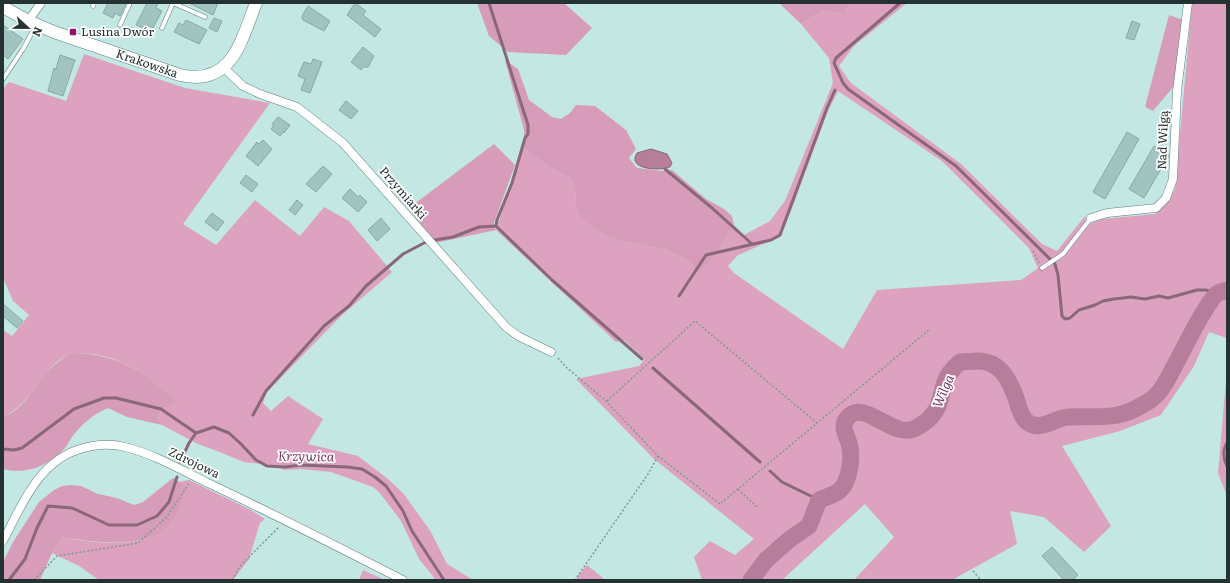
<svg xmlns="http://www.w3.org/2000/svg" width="1230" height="583" viewBox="0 0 1230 583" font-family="Literata,serif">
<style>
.green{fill:#dca2bf;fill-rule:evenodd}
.forest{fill:#d69cb9}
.water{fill:#b67e9b;stroke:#8a677b}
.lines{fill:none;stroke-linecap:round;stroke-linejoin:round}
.stream{stroke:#8a677b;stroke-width:3}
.river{stroke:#b67e9b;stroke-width:17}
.building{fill:#a1c4c0;stroke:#88aaa7}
.lane-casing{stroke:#5e7f7c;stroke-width:5}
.street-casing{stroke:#5e7f7c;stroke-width:9}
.secondary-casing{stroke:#5e7f7c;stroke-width:13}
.path{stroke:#7f9997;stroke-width:1.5;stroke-dasharray:2 2;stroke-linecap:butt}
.lane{stroke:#fff;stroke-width:4}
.street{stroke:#fff;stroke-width:8}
.secondary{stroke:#fff;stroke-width:12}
.poi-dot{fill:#951068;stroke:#fff;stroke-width:1.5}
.labels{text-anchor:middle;stroke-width:3.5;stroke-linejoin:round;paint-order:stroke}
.poi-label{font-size:12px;fill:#243231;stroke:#fff;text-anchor:start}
.street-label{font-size:12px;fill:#243231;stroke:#fff}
.water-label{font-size:13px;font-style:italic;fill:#7e375f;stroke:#fff}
</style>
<rect width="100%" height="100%" fill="#c3e7e3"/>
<path class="green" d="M851,3h56l-53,43 -15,20 12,17 110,81 81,80 15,7 28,-35 2,9 15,-6 53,-5 11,-10 9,-15 17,-186h35v335l-18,-6 -15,34 -33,49 -41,16 -58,15 49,80 -27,26 -40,-35 -34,-6 7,33 -65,36h-98l40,-43 -29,-33 -83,76h-80l-8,-23 16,-16 25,14 19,-16 -100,-80 -78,-80 63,-13 6,-7 -21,-19 -8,2 -120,-112 28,-84 6,8 24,16 16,8 5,9 1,21 20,22 26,11 45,9 18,9 8,7 26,-17 15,-24 10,10 26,-14 15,-20 48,-118 -4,-25 -28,-34 20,-13 23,3zM838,91l104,70 87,87 9,20 -17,12 -144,10 -34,59 -109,-76 -6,-7 10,-11 42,-18 11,-26 37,-100z
M84,54l101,34 85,15 -87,121 33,21 39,-45 45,36 24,-29 25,14 43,51 -50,43 -76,78 -3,10 8,8 17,-15 35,23 -15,25 50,12 30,23 15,14 28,39 16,32 26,16h-37l-17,-21 -18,-38 -22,-29 -6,-5 -42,-15 -30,-3 -16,1 -13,-5 -28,-3 -27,-11 -19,-7 -36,-19 -5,-8c5,-8 9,-13 19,-15 -9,-8 -18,-17 -27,-24 -25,-19 -77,-40 -100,-8 -10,15 -29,40 -46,47v-87l9,6 17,-21 -16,-14 -10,-23v-189l6,-7 57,19z
M1227,369v127l-9,-23z
M189,480l62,30 14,9 -5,4 -11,36 -16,21h-134l-20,-14 -27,-13 10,-16c30,6 73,11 101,-5 12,-7 21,-33 24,-46l-8,-4z
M587,565l18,15h-30z
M363,570l22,10h-26z"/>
<path class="forest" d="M477,3h87l28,25 -26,27 -58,-3 -19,-16z
M779,3h72l-7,11 -23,-3 -20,13z
M1169,15l14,5 -9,66 -21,25 -8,-4z
M505,60l13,9 11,31 23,17 9,2 9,-6 6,-8 19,1 31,24 10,19 -7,9 8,10 25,3 10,-1 34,29 18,10 8,7 2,9 -15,24 -18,22 -8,-5 -8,-7 -18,-9 -45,-9 -18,-7 -8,-4 -15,-13 -5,-9 -1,-21 -5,-9 -16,-8 -24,-16 -6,-8v-16z
M494,144l21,21 -21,58 2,7 -61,13 -26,-35z
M76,353c27,1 51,9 73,25 9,7 18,16 28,24 -10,2 -15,7 -20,15l5,8 -35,-8 -19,-9c-15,6 -26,16 -36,29 -3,4 -5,9 -8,12 -16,17 -38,26 -61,20v-52c32,-12 38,-55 73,-64z
M173,478l14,8c-3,13 -12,39 -24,46 -28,16 -71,10 -101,5l-10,16 -12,27h-37v-18l10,-20 26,-40 15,-12 8,-4 9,-1 10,1 17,8 19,4 17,7 9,-3z"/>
<path class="water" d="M651,149l16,5 5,9 -2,4c-9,4 -44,3 -33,-14z"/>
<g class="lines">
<path class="stream" d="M489,3l39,122v9l-3,4 -13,45 -15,37 -1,6
M900,3l-64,55 -2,5 9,20 5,6 108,77 99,98 3,11 4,41 3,3 5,-1 9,-8 16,-5 8,-4 11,-2 17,-2 14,2 14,-3 9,2 29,-8h9l11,3
M665,169l47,39 40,36
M434,240l19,-3 26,-10 17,-1 56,54 90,79
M679,296l27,-41 65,-15 9,-5 47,-127 8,-18
M653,368l107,94
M253,415l13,-24 58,-65 25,-20 17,-20 37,-32 23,-12
M196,433l18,-6 15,6 12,11 15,16 11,6 18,1 16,-2 46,2 15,2 13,8 11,9 17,25 9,20 32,49
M1227,443c-5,8 -4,15 0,23
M3,449l11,1 8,-2 52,-39 30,-11h12l45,11 35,24
M180,462l9,-19 7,-10
M770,471l12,11 37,18
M9,580l16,-21 12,-31 11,-22 24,2 37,17h28l20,-9 12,-14 8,-25"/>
<path class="river" d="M751,580l15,-20 24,-21 19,-13 10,-26c7,-3 15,-5 20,-9 11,-9 14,-35 10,-48 -3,-9 -9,-17 -1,-26 16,-18 44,21 66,12 12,-6 23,-16 26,-29 4,-14 4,-23 16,-34 1,-1 3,-3 4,-4 5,-1 12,0 16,-1 25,-1 34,20 41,40 2,7 4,15 9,20 13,12 28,-3 42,-4 16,-1 34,1 50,-2 9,-2 18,-6 26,-11 17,-8 24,-26 32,-41 10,-18 18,-36 29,-53 3,-5 8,-14 13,-17 2,-1 6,-2 9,-3"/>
</g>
<path class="building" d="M108,3h18l-6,13 -5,-3 -2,5 -10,-5z
M147,3h11l-2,5 6,3 -9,17 -6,-3 -1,4 -10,-4z
M189,3h29l-5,12z
M355,3l11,8 -3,4 18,14 -6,8 -28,-22z
M308,6l22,15 -6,10 -21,-11 -1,-4z
M214,18l8,3 -5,11 -8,-4z
M186,20l21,10 -8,14 -25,-12 5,-9 4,2z
M1132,21l8,3 -6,16 -8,-2z
M3,25l20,14 -15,20 -5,-4z
M363,47l11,9 -6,11h-5l-2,3 -10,-8z
M60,55l15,5 -12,36 -15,-5 6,-23 2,1z
M313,59l9,3 -12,31 -9,-3 4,-11 -7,-3 6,-14 7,2z
M346,101l12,10 -7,8 -12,-9z
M278,117l12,8 -6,8 -1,-1 -3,4 -9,-7 3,-4 -2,-1z
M1127,132l12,7 -34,60 -12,-7z
M263,140l9,9 -14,17 -12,-10 11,-14 2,2z
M1154,146l15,9 -1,2 -24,41 -15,-9z
M323,166l9,8 -16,18 -10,-8z
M246,175l12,9 -6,8 -12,-9z
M350,189l8,8 2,-2 7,7 -9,10 -16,-14z
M297,200l6,5 -8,10 -6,-5z
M212,213l12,9 -7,9 -12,-9z
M381,218l9,11 -13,12 -9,-11z
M3,304l20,17 -6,7 -14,-12z
M1052,547l26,28 -5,5h-9l-22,-24z"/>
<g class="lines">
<defs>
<path id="lane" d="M93,6l1,-3
M120,25l10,-22
M162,28l11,-25 32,14
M3,79l20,-30 13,-24
M1042,268l21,-14 28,-36"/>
<path id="street" d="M28,21l13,-18
M224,68l19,18 17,8 37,13 46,36 163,184 12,9 33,16
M1091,218l16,-5 49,-5 10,-10 7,-19 4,-88 11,-88
M3,541c18,-34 34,-77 74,-91 15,-5 32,-7 48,-3 29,7 56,23 83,36 66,31 130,64 195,97"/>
<g id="secondary">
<path id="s1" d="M3,7l25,14 26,11 126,43c52,12 61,-34 76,-72"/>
</g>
</defs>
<use href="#lane" class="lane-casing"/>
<use href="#street" class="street-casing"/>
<use href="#secondary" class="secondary-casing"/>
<path class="path" d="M1033,251l6,12
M558,358l8,9 40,34 52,55 -10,18 -73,106
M607,401l88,-80 122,102
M658,456l62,48 210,-175
M738,489l20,19
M973,571l8,9
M34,580l23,-24 81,-13 28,-25 24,-36
M232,580l8,-14 39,-39"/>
<use href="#lane" class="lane"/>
<use href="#street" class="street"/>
<use href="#secondary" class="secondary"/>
</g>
<rect class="poi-dot" x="69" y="28" width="8" height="8" rx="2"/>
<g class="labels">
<g class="poi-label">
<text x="81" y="36">Lusina Dwór</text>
</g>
<g class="street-label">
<text dy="4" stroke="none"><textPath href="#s1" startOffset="155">Krakowska</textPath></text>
<text transform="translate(1163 140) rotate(-88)" y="4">Nad Wilgą</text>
<text transform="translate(403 193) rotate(49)" y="4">Przymiarki</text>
<text transform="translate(194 463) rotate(26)" y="4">Zdrojowa</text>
</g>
<g class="water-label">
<text transform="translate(943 391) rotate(-67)" y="5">Wilga</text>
<text transform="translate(306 456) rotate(1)" y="5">Krzywica</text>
</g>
</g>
<rect width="1230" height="583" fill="none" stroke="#243231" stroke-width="8"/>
<g transform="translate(28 28) rotate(112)" stroke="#ffffff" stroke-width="3" paint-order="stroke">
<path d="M0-3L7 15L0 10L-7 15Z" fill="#243231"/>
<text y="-6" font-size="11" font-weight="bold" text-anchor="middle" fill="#243231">N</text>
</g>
</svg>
